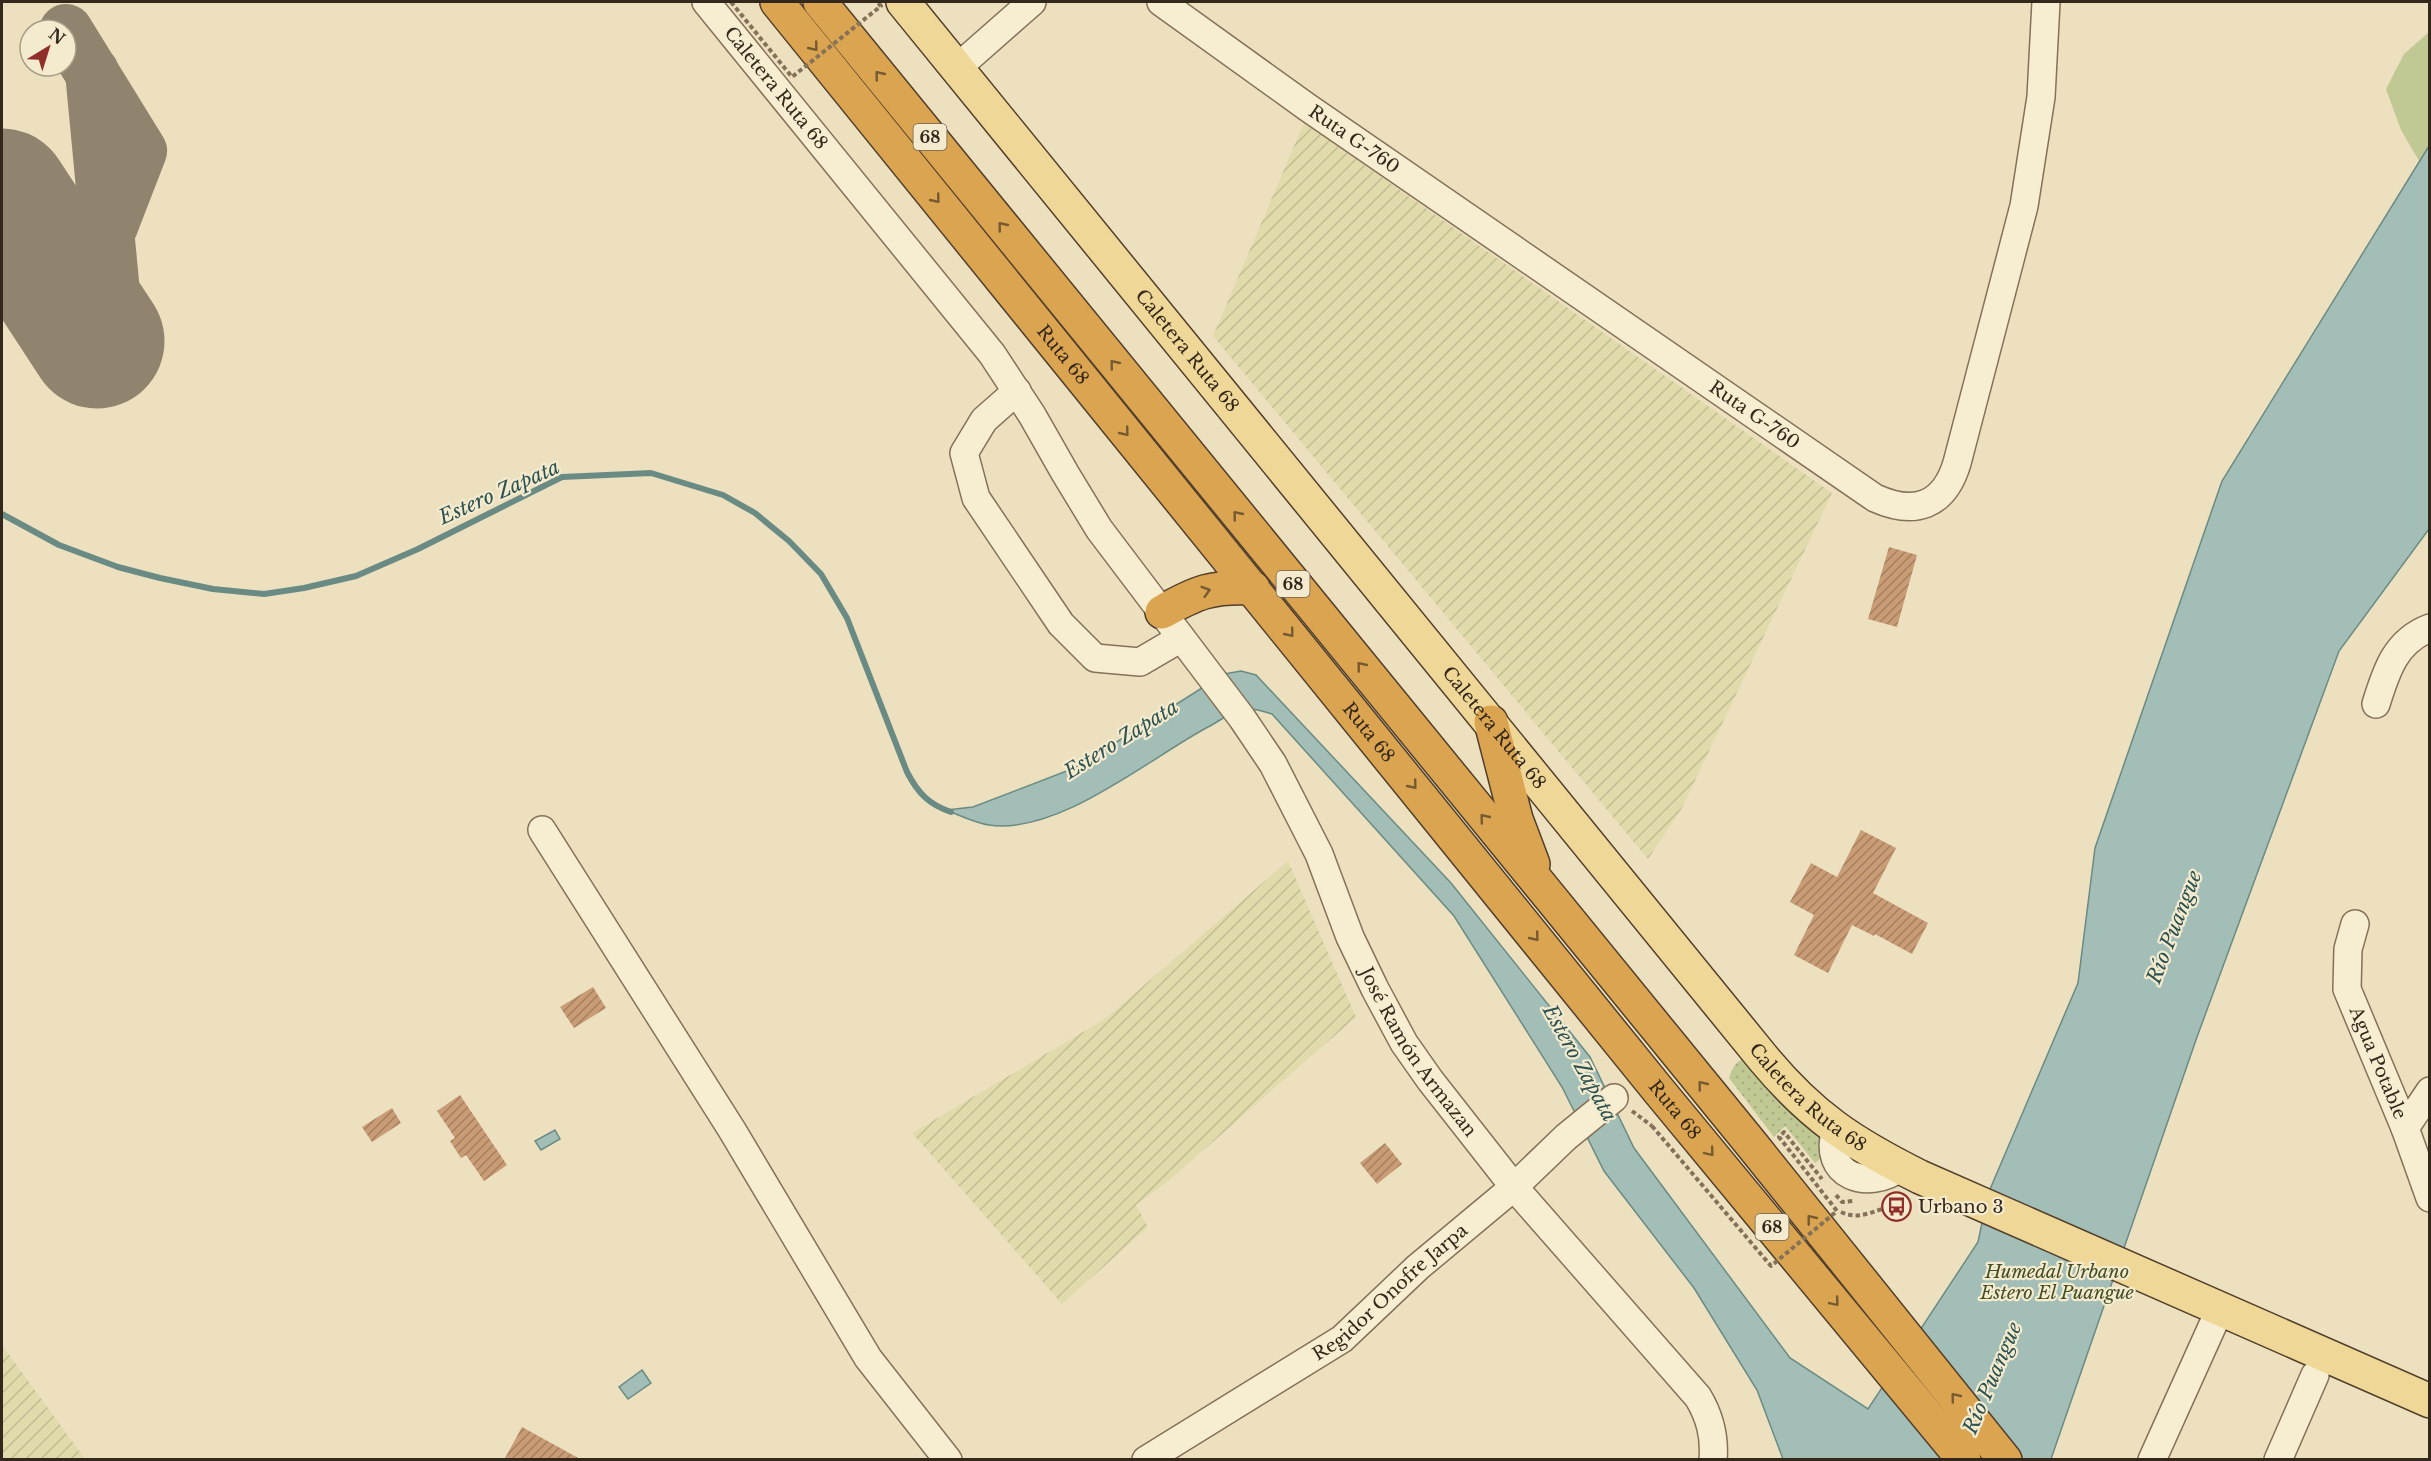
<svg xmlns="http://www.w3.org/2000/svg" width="2431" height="1461" viewBox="0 0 2431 1461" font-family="'Libre Baskerville',serif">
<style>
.farmland{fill:url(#farmland-furrows)}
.grass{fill:url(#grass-dots)}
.park{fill:#c0c993}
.water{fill:#a2beb7;stroke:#6a8b84;stroke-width:1.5}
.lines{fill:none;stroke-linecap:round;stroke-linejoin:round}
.stream{stroke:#6a8b84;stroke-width:6}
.taxiway{stroke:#90846e;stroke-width:54}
.runway{stroke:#90846e;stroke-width:135}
.building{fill:url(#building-hatch)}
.minor-casing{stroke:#847158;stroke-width:30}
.major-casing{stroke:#513f2c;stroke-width:36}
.highway-casing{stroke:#513f2c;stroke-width:36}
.path{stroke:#847158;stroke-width:4;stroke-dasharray:4.5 3;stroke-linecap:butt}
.minor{stroke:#f7eed1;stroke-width:27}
.major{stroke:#efd797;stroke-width:33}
.highway{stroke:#daa451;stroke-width:33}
.path-bridge{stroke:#847158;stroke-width:4;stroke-dasharray:4.5 3;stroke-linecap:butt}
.oneway{stroke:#765a31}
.labels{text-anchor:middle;stroke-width:4.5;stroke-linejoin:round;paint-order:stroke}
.shield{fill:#f4eace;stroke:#6e6251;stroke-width:1.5}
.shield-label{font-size:16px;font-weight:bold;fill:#34281c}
.street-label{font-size:18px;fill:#34281c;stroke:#f4eace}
.poi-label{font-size:18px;fill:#34281c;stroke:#f4eace;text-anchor:start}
.park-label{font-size:18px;font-style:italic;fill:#424f23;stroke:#f4eace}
.water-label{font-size:20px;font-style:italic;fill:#2c5352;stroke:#f4eace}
</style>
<defs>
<pattern id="farmland-furrows" width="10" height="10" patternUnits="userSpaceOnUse" patternTransform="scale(1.5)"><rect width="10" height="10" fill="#e1dbac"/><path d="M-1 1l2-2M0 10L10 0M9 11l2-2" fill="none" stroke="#c2bc93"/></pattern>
<pattern id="grass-dots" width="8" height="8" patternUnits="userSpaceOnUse" patternTransform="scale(1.5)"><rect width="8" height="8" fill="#c0c993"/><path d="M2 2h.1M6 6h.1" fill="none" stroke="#a6ad7e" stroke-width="1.8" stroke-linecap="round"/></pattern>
<pattern id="building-hatch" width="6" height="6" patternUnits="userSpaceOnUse" patternTransform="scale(1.5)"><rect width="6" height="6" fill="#c99c76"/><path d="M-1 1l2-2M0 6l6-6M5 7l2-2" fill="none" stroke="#a47f60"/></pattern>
</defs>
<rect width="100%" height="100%" fill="#ece0bf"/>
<path class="farmland" d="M1304,123l528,370 -150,315 -34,51 -435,-523z
M1288,861l68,156 -189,165 -31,23 12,22 -86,77 -150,-171 193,-114z
M2,1345l83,114h-83z"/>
<path class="grass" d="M1750,1057l71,81v20l-6,5 -30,-37 -11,11 -45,-59c4,-12 8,-19 21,-21z"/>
<path class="park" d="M2429,32v146l-28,-48 -15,-41 18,-35z"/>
<path class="water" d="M2429,146v383l-90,122 -142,386 -146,422h-268l-26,-69 -63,-102 -90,-117 -42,-84 -108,-171 -182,-202c-10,-3 -22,-7 -32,-4 -11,3 -22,12 -32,17 -60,32 -149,108 -219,98 -14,-2 -30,-10 -43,-15l27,-3 104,-40 147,-93 17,-3 15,4 195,208 139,174 44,91 156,210 78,51 110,-167 10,-48 90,-211 17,-135 127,-367z
M555,1130l5,9 -19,11 -6,-9z
M642,1370l9,13 -23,16 -9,-12z"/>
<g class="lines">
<path class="stream" d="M2,514l57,31 59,22 42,11 53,11 51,5 40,-6 52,-12 62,-27 144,-72 89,-4 72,22 32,18 34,28 32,33 26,44 60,154c11,21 21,32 44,40"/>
<path class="taxiway" d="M66,31l74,120 -29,75
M92,72l20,210c0,26 3,40 -15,59"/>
<path class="runway" d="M2,196l95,145"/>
</g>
<path class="building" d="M1889,547l28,8 -20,72 -29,-8z
M1861,830l35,18 -23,45 55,30 -16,31 -37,-20 -1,2 -22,-11 -24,48 -34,-18 20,-40 -24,-13 21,-39 26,14z
M593,987l13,21 -32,20 -14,-21z
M460,1095l47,70 -23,16 -18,-26 -5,3 -11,-17 5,-3 -18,-27z
M392,1108l9,15 -29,19 -10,-15z
M1385,1143l17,21 -25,20 -17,-21z
M522,1427l60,33h-78z"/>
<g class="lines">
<defs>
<g id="minor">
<path id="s1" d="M706,2l286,352 40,61 33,58 34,56 143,189 31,46 46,90 31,83 25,52 29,54 26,37 84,107 184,210c12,20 17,39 15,63"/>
<path id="s2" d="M1161,2l146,105 568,391c40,18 69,8 82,-35l67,-257 17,-109 5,-95"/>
<path d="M957,68l75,-66"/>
<path d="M1017,391l-33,29 -20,33 12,45 85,126 34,34 45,4 41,-24"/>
<path d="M2376,704c10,-32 19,-63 54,-76"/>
<path d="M542,830l190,300 136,228 80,102"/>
<path id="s3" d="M2355,924l-7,25 -1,40 58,139 25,70"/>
<path d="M2405,1128l25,-37"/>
<path d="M1836,1129c-15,47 32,63 65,38"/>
<path id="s4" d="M1146,1460l196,-121 76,-72 96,-80 52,-50 48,-39"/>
<path d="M2152,1460l68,-151"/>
<path d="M2278,1460l37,-85"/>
</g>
<g id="major">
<path id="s5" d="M903,2l860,1056c49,59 89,85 157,119l510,224"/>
</g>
<g id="highway">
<path id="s6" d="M777,2l882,1089 305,369"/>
<path d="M820,2l933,1144 252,314"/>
<path d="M1162,612c35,-20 50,-26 91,-24"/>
<path d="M1491,722l25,97 17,45"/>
</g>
</defs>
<use href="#minor" class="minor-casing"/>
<use href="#major" class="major-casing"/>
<use href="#highway" class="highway-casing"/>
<path class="path" d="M1632,1111l20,15
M1836,1195l6,7 11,-1
M1888,1200l16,-1
M1841,1212c15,7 26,2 41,-3l5,-9"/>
<use href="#minor" class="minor"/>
<use href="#major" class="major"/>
<use href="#highway" class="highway"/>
<path class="path-bridge" d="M731,2l61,75 89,-71 -4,-4
M1652,1126l119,140 66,-55 -58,-74 5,-5 38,47"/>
</g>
<defs><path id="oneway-chevron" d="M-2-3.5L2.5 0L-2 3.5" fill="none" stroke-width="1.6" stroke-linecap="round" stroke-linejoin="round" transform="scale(1.5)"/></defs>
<g class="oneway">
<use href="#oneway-chevron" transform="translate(814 47) rotate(51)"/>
<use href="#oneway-chevron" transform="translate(879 75) rotate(-129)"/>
<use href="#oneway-chevron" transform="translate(936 199) rotate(51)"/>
<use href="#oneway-chevron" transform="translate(1002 226) rotate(-129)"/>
<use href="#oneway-chevron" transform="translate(1114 364) rotate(-129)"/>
<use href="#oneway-chevron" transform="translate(1125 432) rotate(51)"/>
<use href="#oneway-chevron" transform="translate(1237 515) rotate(-129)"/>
<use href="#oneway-chevron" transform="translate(1206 591) rotate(-16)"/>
<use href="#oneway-chevron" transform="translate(1290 633) rotate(51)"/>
<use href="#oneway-chevron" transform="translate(1361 666) rotate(-129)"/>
<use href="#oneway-chevron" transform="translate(1413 785) rotate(51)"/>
<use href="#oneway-chevron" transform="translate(1484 818) rotate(-129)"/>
<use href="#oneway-chevron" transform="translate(1535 937) rotate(51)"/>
<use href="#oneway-chevron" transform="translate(1702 1085) rotate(-129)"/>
<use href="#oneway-chevron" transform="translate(1710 1152) rotate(50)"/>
<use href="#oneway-chevron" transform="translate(1811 1219) rotate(-129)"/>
<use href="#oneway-chevron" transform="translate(1835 1302) rotate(50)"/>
<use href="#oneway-chevron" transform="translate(1955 1397) rotate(-129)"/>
</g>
<defs>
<symbol id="bus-ring" viewBox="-11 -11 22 22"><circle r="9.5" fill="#f4eace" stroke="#902e2a" stroke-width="1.5"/><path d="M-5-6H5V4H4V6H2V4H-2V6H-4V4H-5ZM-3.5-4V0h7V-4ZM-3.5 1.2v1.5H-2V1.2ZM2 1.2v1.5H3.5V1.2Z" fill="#902e2a"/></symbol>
</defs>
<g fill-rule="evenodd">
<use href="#bus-ring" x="1880" y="1190" width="33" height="33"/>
</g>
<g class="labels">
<g class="shield">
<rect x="913.5" y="124" width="33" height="26" rx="4.5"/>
<rect x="1276.5" y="571" width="33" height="26" rx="4.5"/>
<rect x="1755.5" y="1214" width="33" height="26" rx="4.5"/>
</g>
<g class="shield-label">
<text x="930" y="143">68</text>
<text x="1293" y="590">68</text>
<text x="1772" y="1233">68</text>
</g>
<g class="street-label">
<text dy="6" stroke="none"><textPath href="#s1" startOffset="111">Caletera Ruta 68</textPath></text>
<text dy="6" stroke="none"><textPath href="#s2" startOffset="237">Ruta G-760</textPath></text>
<text dy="6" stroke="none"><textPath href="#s5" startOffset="450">Caletera Ruta 68</textPath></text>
<text dy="6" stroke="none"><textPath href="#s6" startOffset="454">Ruta 68</textPath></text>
<text dy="6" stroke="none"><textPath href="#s2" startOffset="723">Ruta G-760</textPath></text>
<text dy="6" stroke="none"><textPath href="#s5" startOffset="936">Caletera Ruta 68</textPath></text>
<text dy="6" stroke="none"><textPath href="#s6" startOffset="940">Ruta 68</textPath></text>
<text dy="6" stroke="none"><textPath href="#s1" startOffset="1275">José Ramón Armazan</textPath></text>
<text dy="6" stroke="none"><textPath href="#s3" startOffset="146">Agua Potable</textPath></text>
<text dy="6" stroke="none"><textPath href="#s5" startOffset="1422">Caletera Ruta 68</textPath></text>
<text dy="6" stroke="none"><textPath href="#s6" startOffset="1426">Ruta 68</textPath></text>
<text dy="6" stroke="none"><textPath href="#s4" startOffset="297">Regidor Onofre Jarpa</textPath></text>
</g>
<g class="poi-label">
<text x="1918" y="1213">Urbano 3</text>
</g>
<g class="park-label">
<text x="2057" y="1278">Humedal Urbano<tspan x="2057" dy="21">Estero El Puangue</tspan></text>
</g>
<g class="water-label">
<text transform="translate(499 492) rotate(-24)" y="7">Estero Zapata</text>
<text transform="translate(1121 739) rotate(-32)" y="7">Estero Zapata</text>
<text transform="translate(2174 927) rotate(-69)" y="7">Río Puangue</text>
<text transform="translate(1580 1063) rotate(61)" y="7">Estero Zapata</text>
<text transform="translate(1992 1378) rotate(-67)" y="7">Río Puangue</text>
</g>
</g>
<rect width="2431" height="1461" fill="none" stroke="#34281c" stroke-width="6"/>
<g transform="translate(48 48) rotate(38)"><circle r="28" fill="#f4eace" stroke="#a79c87" stroke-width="1.5"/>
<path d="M0-4.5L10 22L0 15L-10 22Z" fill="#902e2a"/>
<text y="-9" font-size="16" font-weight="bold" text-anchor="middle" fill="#34281c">N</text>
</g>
</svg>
